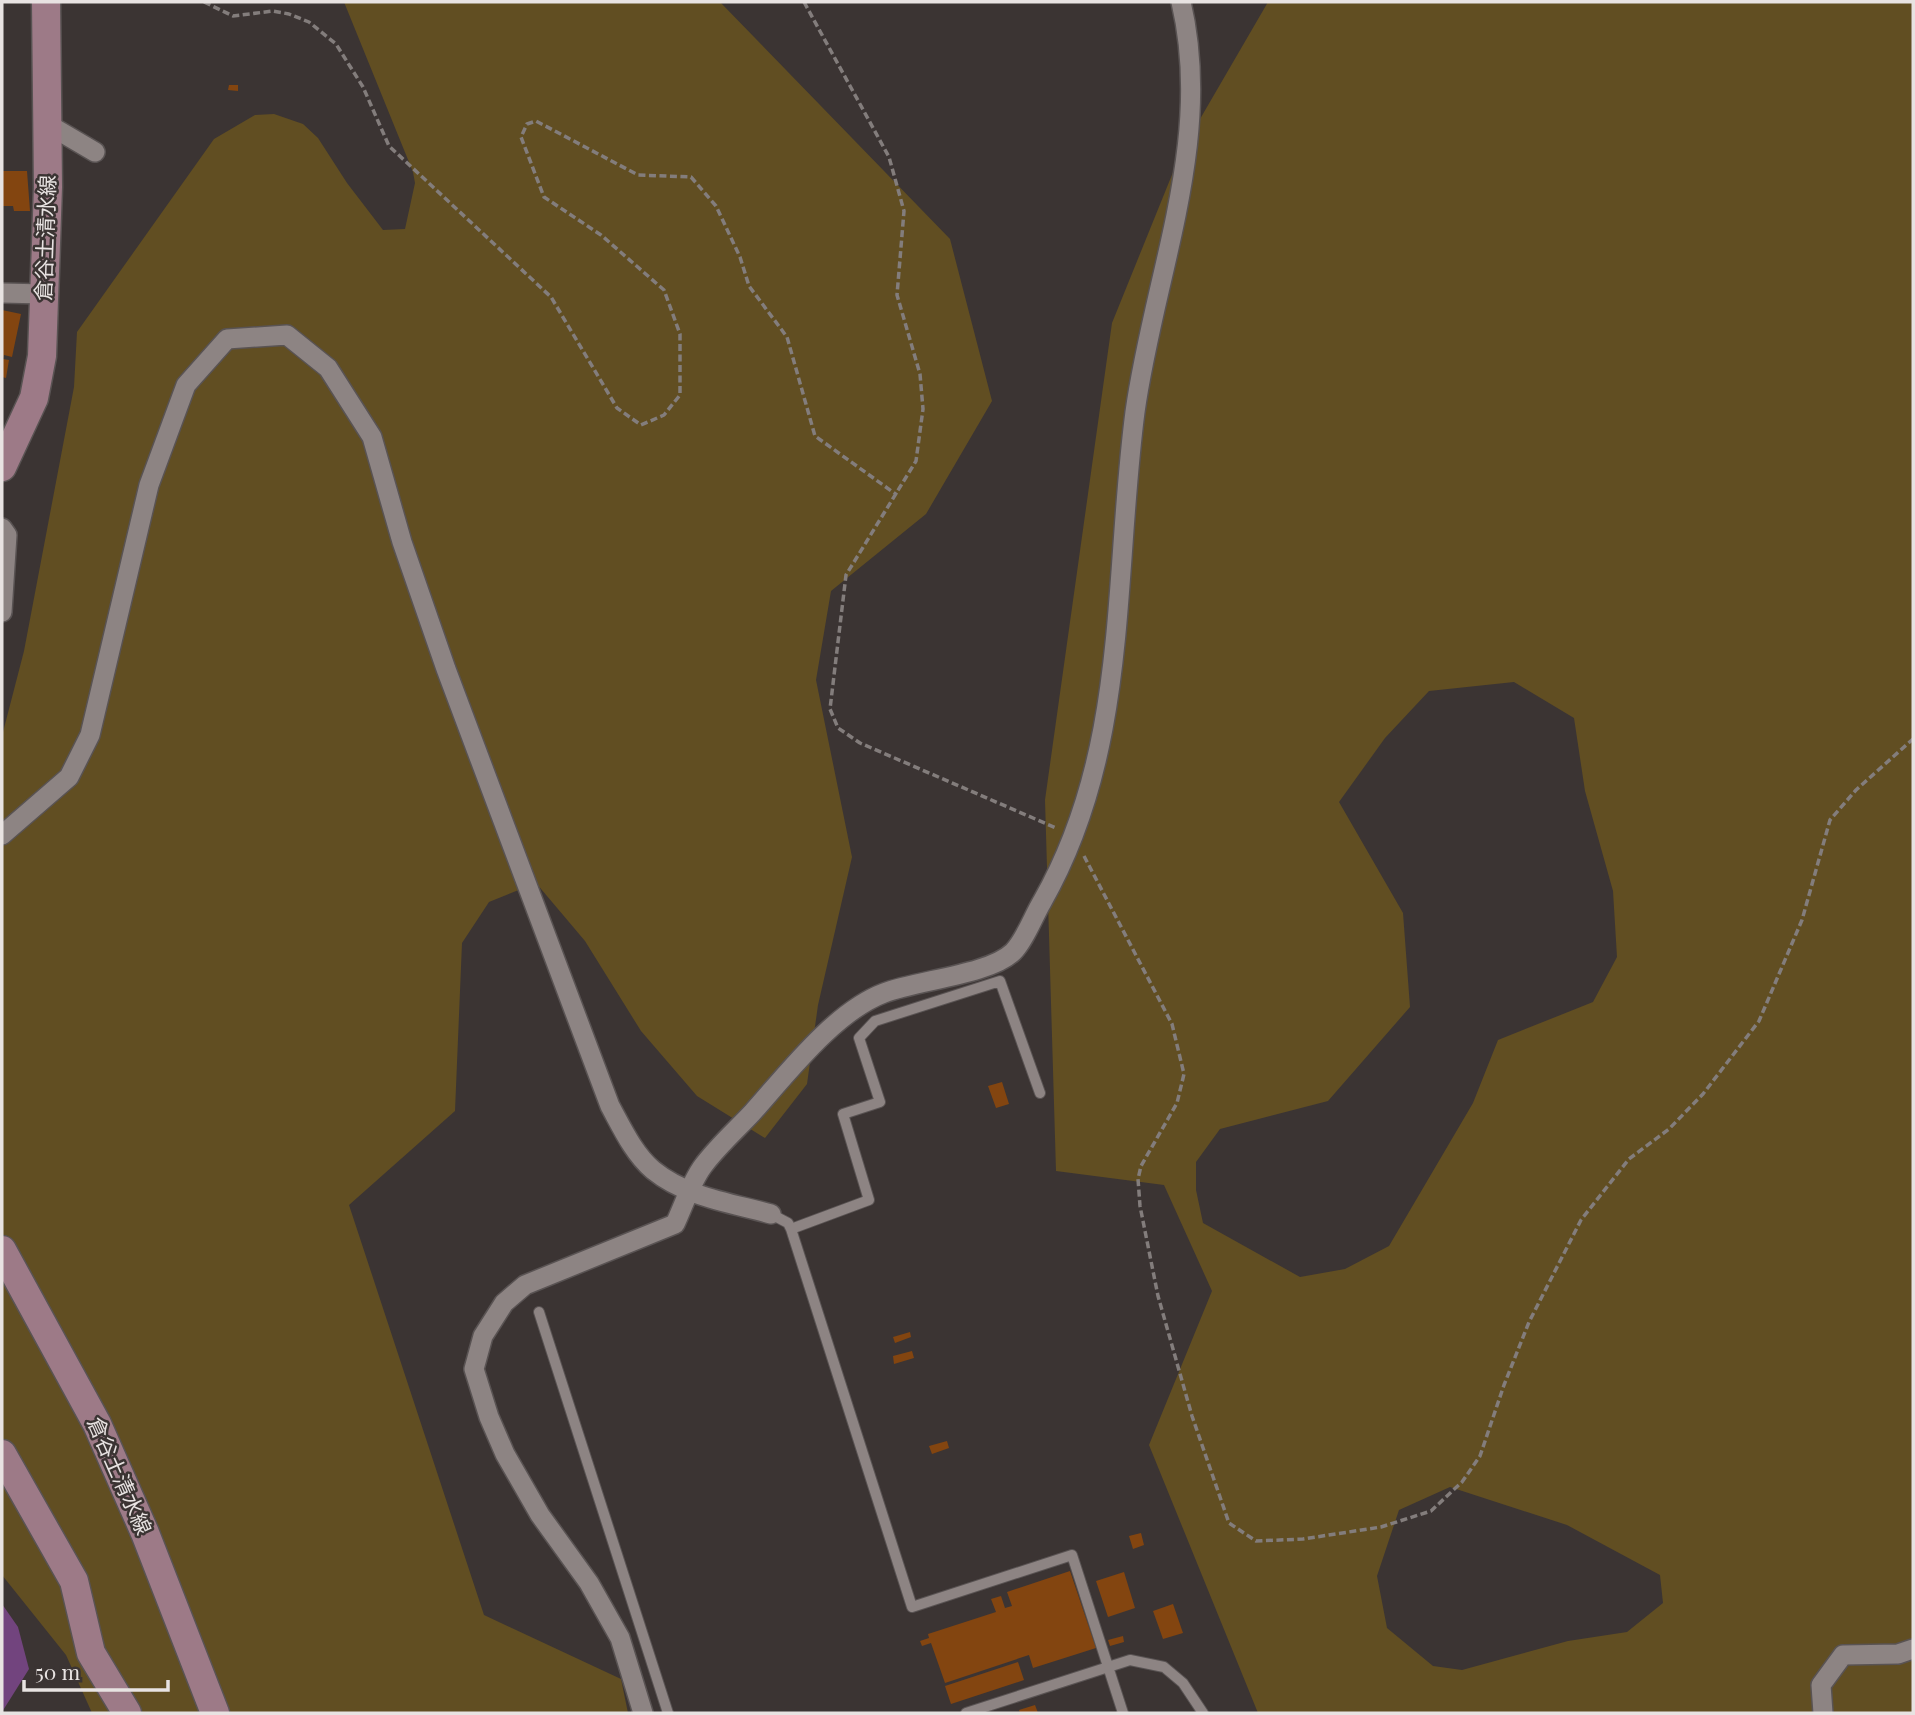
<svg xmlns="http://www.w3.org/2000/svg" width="1915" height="1715" viewBox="0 0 1915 1715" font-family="'Playfair Display','Noto Sans JP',serif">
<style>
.green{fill:#614e22;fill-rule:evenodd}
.water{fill:#72447e}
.building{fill:#834510}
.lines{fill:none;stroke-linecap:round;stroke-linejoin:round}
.lane-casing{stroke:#595353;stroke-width:12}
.street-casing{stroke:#595353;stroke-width:22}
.secondary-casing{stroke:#595353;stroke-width:31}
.path{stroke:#837d7c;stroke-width:3.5;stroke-dasharray:7 3.5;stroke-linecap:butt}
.lane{stroke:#8d8483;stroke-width:10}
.street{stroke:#8d8483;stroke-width:19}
.secondary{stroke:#9d7a87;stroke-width:28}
.labels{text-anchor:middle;stroke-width:5;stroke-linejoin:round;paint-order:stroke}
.street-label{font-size:21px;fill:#e8e3e2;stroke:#3b3433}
</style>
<rect width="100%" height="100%" fill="#3b3433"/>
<path class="green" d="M344,2h376l230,237 42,162 -66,113 -95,77 -15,89 36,177 -34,148 -11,79 -42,54 -68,-42 -56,-65 -56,-90 -49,-58 -47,19 -27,41 -7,168 -106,94 135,410 137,64 7,34h-536l-26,-58 -64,-80v-839l22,-85 50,-264 3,-55 137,-193 41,-24 19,-1 29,10 15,14 29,45 36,47 22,-1 10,-46 -2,-11z
M1268,2h645v1711h-655l-109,-268 63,-154 -48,-106 -108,-14 -11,-371 67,-477 70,-173zM1514,682l60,36 11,73 28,100 4,66 -24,45 -95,38 -25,63 -84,143 -44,23 -45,8 -97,-54 -7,-33v-28l24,-33 108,-28 82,-94 -7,-94 -64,-111 46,-64 44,-47zM1450,1487l117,38 93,50 3,28 -36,29 -59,9 -106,29 -29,-4 -46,-38 -10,-52 22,-66z"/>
<path class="water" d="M2,1604l16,23 11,42 -27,43z"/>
<path class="building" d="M229,85h9v6l-10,-1z
M2,171h25l3,40h-16l-1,-5h-11z
M2,310l19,4 -9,43 -8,-2 -1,4 6,1 -3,18 -4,-1z
M1002,1082l7,22 -13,4 -8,-22z
M910,1332l1,5 -16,6 -2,-6z
M912,1351l2,7 -20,6 -1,-8z
M947,1441l2,7 -17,6 -3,-8z
M1141,1533l3,12 -11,4 -4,-13z
M1070,1571l26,77 -63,20 -4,-13 -84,28 -14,-40 -9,3 -2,-5 9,-3 -1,-4 68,-22 -5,-13 10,-3 4,12 7,-2 -5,-14z
M1124,1572l11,36 -27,9 -12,-36z
M1173,1604l10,29 -20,6 -10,-28z
M1123,1636l1,6 -14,4 -2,-6z
M1018,1662l6,18 -73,24 -6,-18z
M1035,1705l3,8h-18l-1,-3z"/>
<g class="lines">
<defs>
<path id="lane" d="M771,1214l17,9 3,6 121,378 160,-52 51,158
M791,1229l78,-29 -26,-86 37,-12 -21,-64 16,-17 125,-40 40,112
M539,1312l129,401
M966,1713l164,-53 34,7 19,16 20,30"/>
<path id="street" d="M49,125l46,27
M2,293l42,1
M2,528l5,7 -5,77
M2,835l67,-58 21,-42 59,-250 37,-100 41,-46 60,-4 41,33 44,69 30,105 44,127 164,437c12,22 24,48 43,64 33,27 78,33 118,44
M643,1713l-23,-75 -31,-55 -49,-68 -35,-61 -16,-37 -15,-48 9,-33 21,-33 21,-18 150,-61c9,-19 16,-42 28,-58 14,-19 33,-36 49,-53 35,-39 82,-101 132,-120 33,-13 105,-18 129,-41 12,-12 20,-35 29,-50 87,-153 71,-322 93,-490 19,-137 79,-271 46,-410
M1823,1713l-2,-28 22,-30 55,-1 15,-5"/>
<path id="secondary" d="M2,467l32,-69 8,-42 6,-169 -2,-185
M2,1250l95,174 48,109 70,180
M2,1454l72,127 17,72 36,60"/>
</defs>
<use href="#lane" class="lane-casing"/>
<use href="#street" class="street-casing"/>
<use href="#secondary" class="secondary-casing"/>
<path class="path" d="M204,2l29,14 40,-5 16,3 20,8 27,22 27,43 26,59 162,151 66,111 24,17 23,-10 16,-20v-61l-16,-44 -63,-55 -57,-38 -23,-60 6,-13 9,-3 102,54 53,2 25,29 24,51 9,29 38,51 28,99 82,59
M804,2l85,155 15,54 -7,84 23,79 3,35 -7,52 -70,114 -16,134 8,19 22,15 196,85
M1084,856l88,168 12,50 -7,29 -36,63 -3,13 2,27 18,90 34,120 37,107 27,18 47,-2 78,-12 50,-16 31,-29 18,-26 24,-71 25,-63 52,-102 48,-61 40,-30 34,-35 56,-73 43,-101 28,-100 26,-30 57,-51"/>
<use href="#lane" class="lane"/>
<use href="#street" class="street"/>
<use href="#secondary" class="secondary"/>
</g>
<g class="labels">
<g class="street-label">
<text transform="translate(46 238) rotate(-88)" y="7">倉谷土清水線</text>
<text transform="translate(119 1476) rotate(66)" y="7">倉谷土清水線</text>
</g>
</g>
<rect width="1915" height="1715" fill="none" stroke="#e8e3e2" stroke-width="7"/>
<path d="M24 1680v10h144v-10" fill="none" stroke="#e8e3e2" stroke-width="3.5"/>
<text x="35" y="1680" font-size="21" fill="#e8e3e2" stroke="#3b3433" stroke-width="5" paint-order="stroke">50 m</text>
</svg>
